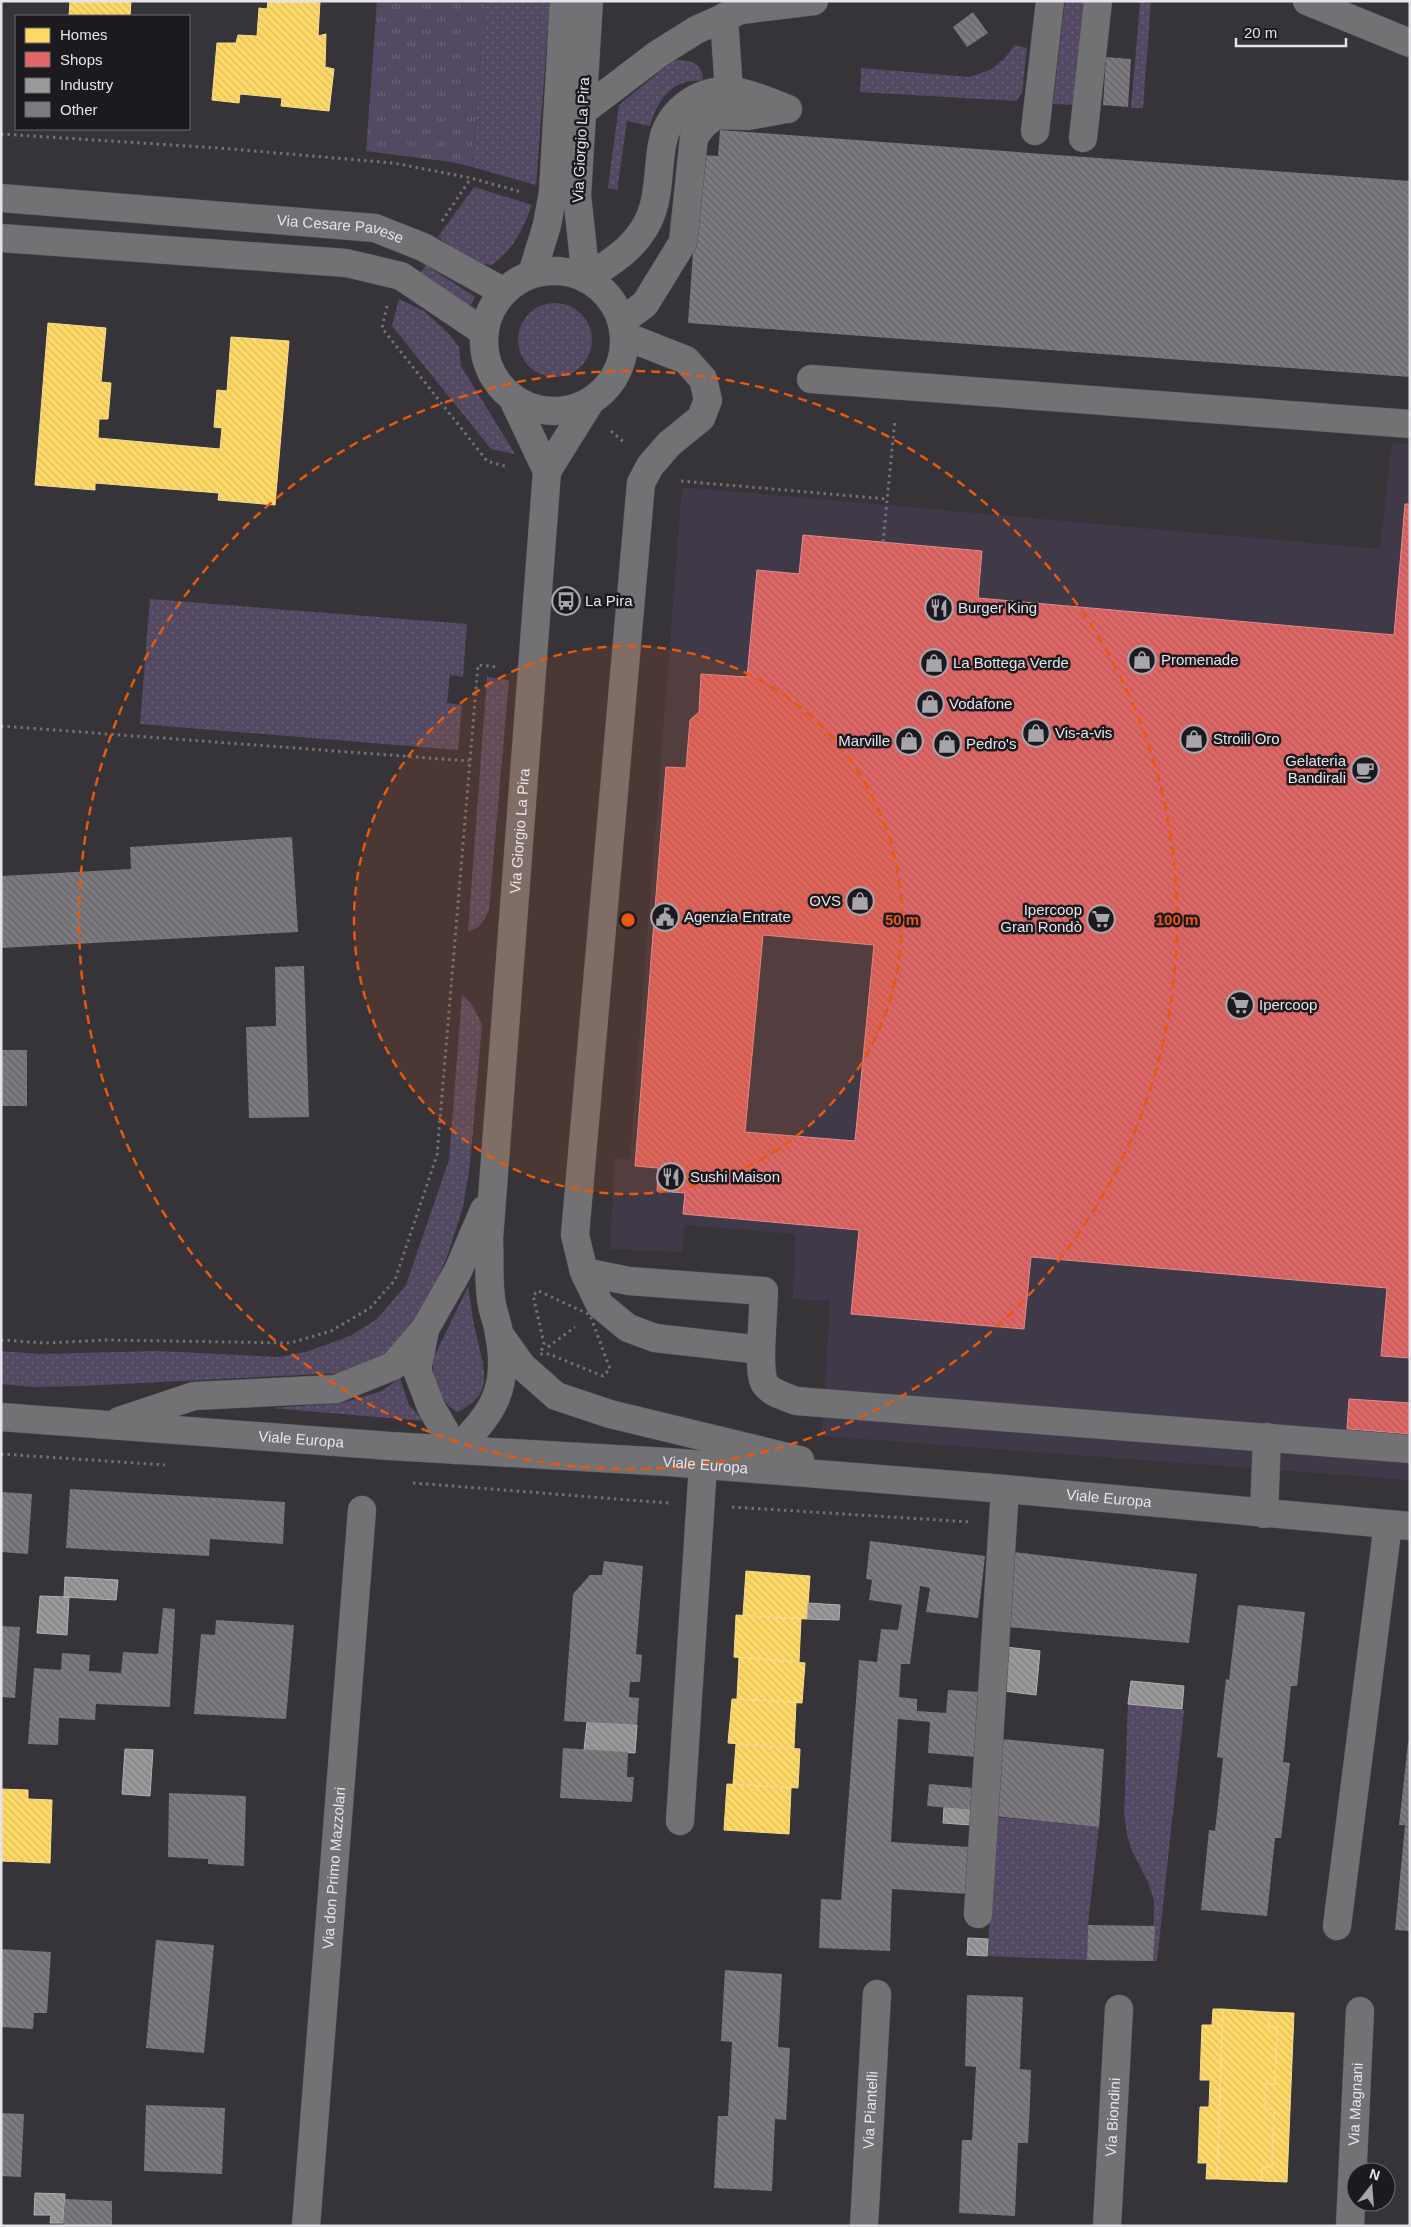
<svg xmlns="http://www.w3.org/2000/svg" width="1411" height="2227" viewBox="0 0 1411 2227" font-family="Helvetica,sans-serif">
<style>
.built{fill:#403947}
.grass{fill:url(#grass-dots)}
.park{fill:url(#park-tufts)}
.homes{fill:url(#homes-back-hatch);stroke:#f8dc8d}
.shops{fill:url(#shops-back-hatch);stroke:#e28c8d;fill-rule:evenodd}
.industry{fill:url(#industry-back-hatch);stroke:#b0afb1}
.building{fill:url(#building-back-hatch)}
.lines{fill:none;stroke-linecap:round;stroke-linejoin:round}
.minor-casing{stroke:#525055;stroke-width:29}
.path{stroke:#737175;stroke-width:3;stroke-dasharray:2.5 4;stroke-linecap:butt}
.minor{stroke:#727174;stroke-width:28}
.ring{fill:none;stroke:#e8590c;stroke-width:2.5;stroke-dasharray:9 6}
.labels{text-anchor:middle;stroke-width:5;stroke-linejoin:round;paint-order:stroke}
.street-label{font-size:15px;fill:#e6e3e9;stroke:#1c1a1e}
.poi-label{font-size:15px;fill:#e6e3e9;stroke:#1c1a1e;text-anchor:start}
.centre{fill:#e8590c;stroke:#1c1a1e;stroke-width:2.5}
.ring-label{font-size:15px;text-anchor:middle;font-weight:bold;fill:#e8590c;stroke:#1c1a1e;stroke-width:5;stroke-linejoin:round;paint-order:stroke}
</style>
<defs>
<pattern id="grass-dots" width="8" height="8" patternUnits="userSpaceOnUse" patternTransform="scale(1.25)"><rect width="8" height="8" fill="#544962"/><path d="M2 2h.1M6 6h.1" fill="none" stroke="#6d6378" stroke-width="1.8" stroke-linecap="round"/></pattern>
<pattern id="park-tufts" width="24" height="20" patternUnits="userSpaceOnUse" patternTransform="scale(1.25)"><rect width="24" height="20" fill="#544962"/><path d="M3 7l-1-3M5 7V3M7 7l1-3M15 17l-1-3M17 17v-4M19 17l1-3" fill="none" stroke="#6d6378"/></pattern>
<pattern id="homes-back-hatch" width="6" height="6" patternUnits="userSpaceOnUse" patternTransform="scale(1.25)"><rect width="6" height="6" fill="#ffd966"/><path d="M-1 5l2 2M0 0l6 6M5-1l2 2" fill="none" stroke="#dabb60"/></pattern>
<pattern id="shops-back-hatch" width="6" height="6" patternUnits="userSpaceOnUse" patternTransform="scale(1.25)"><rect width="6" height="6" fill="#e06666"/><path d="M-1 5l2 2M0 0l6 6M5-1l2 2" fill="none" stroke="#b25c5c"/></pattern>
<pattern id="industry-back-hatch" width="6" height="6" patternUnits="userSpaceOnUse" patternTransform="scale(1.25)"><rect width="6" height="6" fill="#999"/><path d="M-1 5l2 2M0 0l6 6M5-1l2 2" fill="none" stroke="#808080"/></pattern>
<pattern id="building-back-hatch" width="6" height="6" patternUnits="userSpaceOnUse" patternTransform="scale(1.25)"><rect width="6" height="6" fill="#7d7a7f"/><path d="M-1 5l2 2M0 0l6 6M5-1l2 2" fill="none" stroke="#676468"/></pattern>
</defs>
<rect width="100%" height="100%" fill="#363339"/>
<path class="built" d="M1392,443l18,1v1036l-588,-44 8,-135 -37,-2 2,-65 -110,-9 -3,27 -72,-3 5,-91 15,1 52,-672 698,62z"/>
<path class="grass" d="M485,1h65l-14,184 -64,-18z
M1065,1h21l-12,104 -21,-1z
M1111,1h40l-8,107h-12l9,-105z
M1015,45l12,3 -5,45 -6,8 -156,-9 1,-24 108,9 21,-7 14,-11z
M678,60c15,0 25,5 25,21 -31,-3 -45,18 -53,45l-23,-5 -10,69 -9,-2 11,-83 51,-42z
M474,187l58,18c-10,26 -17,42 -40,60 -22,-1 -36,-14 -54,-28z
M426,265l49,32 -7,14 -48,-37z
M399,299l25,12 24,22 11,14 2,19 54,88 -24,-5 -99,-123z
M518 340a37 37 0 1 1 74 0a37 37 0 1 1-74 0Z
M150,599l317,25 -4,53 -13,-2 -3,28 15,2 -4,45 -318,-26z
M487,677l22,3 -20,230c-5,11 -10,20 -21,21z
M462,995l9,8 11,21 -12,141 -7,42 -16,50 -20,45 -35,51 -51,20 -259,13 -49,1 -32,-3v-33l39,3 117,-3 122,6 27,-5 44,-16 27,-17 29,-34 43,-125z
M468,1287c3,15 4,31 8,46 7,34 21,61 -19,79 -18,-11 -25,-32 -24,-53z
M400,1378l9,27 15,16 -152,-13 70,-5 40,-12z
M1128,1704l56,6 -27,251h-4l1,-60 -6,-19 -16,-31 -5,-16 -3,-21z
M997,1817l102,10 -11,98 -1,35 -100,-4z"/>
<path class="park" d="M377,1h108l-13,166 -21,-5 -85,-11z"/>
<path class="homes" d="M70,1h61l-1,15h-61z
M268,1h52l-2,35 8,-2 -1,33 9,2 -5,42 -48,-5 1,-8 -42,-4 -1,9 -27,-3 5,-57h19l2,-8 19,1 2,-28 8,1z
M48,323l58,5 -5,54 10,1 -3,36h-9l-1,19 122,11 2,-21 -8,-1 3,-37 10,1 4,-54 58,4 -14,164 -57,-5 1,-7 -124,-10v7l-60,-5z
M746,1571l64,5 -3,43 -64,-4z
M736,1615l65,4 -2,43 -65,-5z
M739,1657l66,6 -3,40 -65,-4z
M732,1699l64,3 -2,46 -66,-5z
M736,1744l64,5 -2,39 -65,-4z
M727,1784l64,4 -2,46 -65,-4z
M1,1789l27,1v9l24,1 -2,63 -49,-2z
M1213,2009h10l-6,170h-11l1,-16h-9l2,-56h9l1,-27h-10l2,-55h10z
M1223,2009l46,3 -1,15h9l-2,57 -9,-1 -1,26h9l-2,58h-10v14l-45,-2z
M1269,2012l25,1 -7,169 -25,-1v-14h10l2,-58h-9l1,-26 9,1 2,-57h-9z"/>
<path class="shops" d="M1405,504h5v854l-29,-2 6,-68 -356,-31 -7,72 -173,-15 8,-84 -176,-16 2,-21 -28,-2 1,-23 -23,-2 31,-399 20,1 4,-48 9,-8 2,-38 46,3 10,-107 42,4 4,-39 179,16 -4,47 416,37zM763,935l111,10 -19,196 -110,-9z
M1349,1399l61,4v31l-63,-5z"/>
<path class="industry" d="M65,1577l53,3 -2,20 -52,-3z
M40,1596l29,1 -2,38 -30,-2z
M808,1603l32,2 -1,15 -32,-1z
M1006,1647l34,4 -4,44 -32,-4z
M1131,1681l53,5 -2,23 -54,-5z
M587,1722l50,3 -2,28 -51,-3z
M125,1749l28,1 -3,46 -28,-2z
M944,1807l29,3 -2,15 -28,-2z
M968,1938l20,1 -1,17 -20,-1z
M35,2193l30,1 -2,29h-13l1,-8h-17z"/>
<path class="building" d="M973,12l15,21 -21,14 -14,-20z
M1106,57l25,2 -3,48 -25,-2z
M720,130l690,51v196l-722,-54 12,-168 18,1z
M292,837l6,95 -297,16v-72l130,-7 -1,-22z
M304,966l5,151 -60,1 -3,-91 30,-1 -1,-59z
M1,1050h26v56h-26z
M70,1489l215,13 -2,42 -73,-5 -1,17 -143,-8z
M1,1492l31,2 -4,60 -27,-2z
M870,1541l115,15 -7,62 -52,-6 4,-24 -10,-2 -10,78h-9l-2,33 18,2v12l29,2 2,-23 32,2 -4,65 -48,-4 2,-31 -32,-3 -7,123 79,5 -3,47 -75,-5 -2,62 -71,-3 2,-49 20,1 18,-240 18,2 4,-33 17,1 4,-25 -33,-5 3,-20 -6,-1z
M1013,1552l184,22 -8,69 -183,-16z
M604,1561l39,5 -7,88 6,1 -2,27h-10l-1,15 10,1 -2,27 -73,-4 9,-127 17,-19h12z
M1238,1605l67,7 -8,74h-6l-8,76 7,1 -9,75h-6l-8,78 -66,-6 8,-80 6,1 8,-73 -6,-1 9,-78 3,1z
M163,1608l12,1 -5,98 -74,-3 -1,16 -36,-2 -1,27 -30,-1 6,-76 27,2 1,-17 28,2 -1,16 32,2 2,-21 35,2z
M216,1620l78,5 -8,94 -92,-5 7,-80 14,1z
M1,1626l19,1 -5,71 -14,-1z
M1002,1739l102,10 -5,78 -104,-11z
M1408,1743h2v188l-15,-1 10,-105h-6z
M563,1748l65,4 -1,25h7l-2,25 -72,-4z
M929,1784l46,4 -2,22 -46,-4z
M169,1793l77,3 -2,70 -36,-2v-5l-40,-2z
M1088,1925l67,1 -2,35 -66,-1z
M156,1940l58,5 -10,108 -58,-5z
M1,1949l50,3 -4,61h-13l-1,16 -32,-2z
M725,1970l57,4 -4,73 12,1 -4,72 -11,-1 -3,72 -58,-3 4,-72h10l4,-74 -11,-1z
M967,1995l56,2 -3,72 11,1 -1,34 -2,39h-10l-3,73 -56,-3 3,-73h10l4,-73 -11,-1z
M146,2105l79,3 -3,66 -78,-3z
M1,2113l23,1 -3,63 -20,-1z
M65,2199l47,2v25h-49z"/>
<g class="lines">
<defs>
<g id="minor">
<path d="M589,1l-12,194 9,84c24,-17 44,-27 59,-52 15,-25 12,-54 17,-82 5,-32 34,-55 67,-54 20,1 40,11 59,18"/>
<path d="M1307,1l103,42"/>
<path d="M724,17l5,74"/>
<path d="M583,111l75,-57 38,-24 45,-20 73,-9"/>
<path d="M1035,131l15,-130"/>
<path d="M1083,138l15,-137"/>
<path id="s1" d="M1,198l374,30 48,19 81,45"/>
<path d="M1,238l345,25 55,13 83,56"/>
<circle cx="554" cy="341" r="70"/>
<path d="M532,274l15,-49 6,-33 11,-191"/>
<path d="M622,321l23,-17 38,-62 11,-105 9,-12 13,-10 32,1 38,-7"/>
<path d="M811,379l599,45"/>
<path d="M512,397l35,74"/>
<path d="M584,1272l45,9 135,10 -3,59 -106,-12 -27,-10 -28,-23 -16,-33 -9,-37 66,-752 9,-17 19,-22 32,-26 7,-18 -5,-21 -17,-19 -61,-24"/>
<path d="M425,1330l-8,40 14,37 25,43"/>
<path d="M500,1335l22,31 34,30 54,18 190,46"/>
<path d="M761,1350c0,37 0,38 35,51l614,48"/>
<path id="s2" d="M1,1417l389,29 278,16 337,27 405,37"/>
<path d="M119,1421l75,-25 142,-7 57,-23 32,-37 33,-58 26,-61"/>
<path id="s3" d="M456,1450c37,-38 54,-60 43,-116 -1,-10 -5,-19 -7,-29 -4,-21 -2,-45 -3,-66l58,-768 43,-69"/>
<path d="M1264,1514l3,-77"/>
<path d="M680,1821l23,-356"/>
<path d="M978,1914l27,-425"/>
<path d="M1337,1926l51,-402"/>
<path id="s4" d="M306,2226l56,-716"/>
<path id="s5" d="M864,2226l13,-232"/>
<path id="s6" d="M1107,2226l12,-217"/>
<path id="s7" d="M1350,2226l10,-215"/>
</g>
</defs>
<use href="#minor" class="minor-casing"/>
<path class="path" d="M1,134l218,14 174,15 78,15 50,14
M442,221l29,-43
M387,306l-5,22 105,133 21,6
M611,431l14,12
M681,481l206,18
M883,542l12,-123
M1,726l468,35
M539,1291l51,24 20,54 -7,7 -54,-22h-9l4,-10 -11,-49z
M1,1340l45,3 62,-3 182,3 41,-12 39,-23 25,-28 42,-125 41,-490 21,2
M548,1347l27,-20
M1,1454l164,11
M413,1483l256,20
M732,1507l239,15"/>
<use href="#minor" class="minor"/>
</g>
<circle cx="628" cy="920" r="274" fill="#e8590c" fill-opacity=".12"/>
<g class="ring">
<circle cx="628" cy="920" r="274"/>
<circle cx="628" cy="920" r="549"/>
</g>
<defs>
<symbol id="bus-ring" viewBox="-11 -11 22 22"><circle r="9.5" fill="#1c1a1e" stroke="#a8a5ab" stroke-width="1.5"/><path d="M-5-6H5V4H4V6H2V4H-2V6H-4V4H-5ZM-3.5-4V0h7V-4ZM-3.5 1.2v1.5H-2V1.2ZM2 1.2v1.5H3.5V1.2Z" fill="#a8a5ab"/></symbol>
<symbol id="restaurant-ring" viewBox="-11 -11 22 22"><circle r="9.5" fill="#1c1a1e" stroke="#a8a5ab" stroke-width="1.5"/><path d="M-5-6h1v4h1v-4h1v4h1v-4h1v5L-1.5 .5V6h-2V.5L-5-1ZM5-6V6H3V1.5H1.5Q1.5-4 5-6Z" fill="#a8a5ab"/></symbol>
<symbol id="shop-ring" viewBox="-11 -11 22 22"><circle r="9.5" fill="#1c1a1e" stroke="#a8a5ab" stroke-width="1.5"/><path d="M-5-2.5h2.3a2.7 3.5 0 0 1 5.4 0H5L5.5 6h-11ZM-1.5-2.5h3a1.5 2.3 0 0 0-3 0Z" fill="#a8a5ab"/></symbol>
<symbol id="cafe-ring" viewBox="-11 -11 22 22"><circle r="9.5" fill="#1c1a1e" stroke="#a8a5ab" stroke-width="1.5"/><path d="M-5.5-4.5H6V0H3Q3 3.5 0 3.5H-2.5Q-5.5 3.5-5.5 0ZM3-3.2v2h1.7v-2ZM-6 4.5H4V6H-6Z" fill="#a8a5ab"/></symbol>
<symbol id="civic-ring" viewBox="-11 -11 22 22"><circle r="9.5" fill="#1c1a1e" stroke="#a8a5ab" stroke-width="1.5"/><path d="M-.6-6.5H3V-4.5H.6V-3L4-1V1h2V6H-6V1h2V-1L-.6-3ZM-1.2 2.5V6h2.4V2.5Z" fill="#a8a5ab"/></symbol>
<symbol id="supermarket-ring" viewBox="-11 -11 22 22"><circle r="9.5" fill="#1c1a1e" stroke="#a8a5ab" stroke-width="1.5"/><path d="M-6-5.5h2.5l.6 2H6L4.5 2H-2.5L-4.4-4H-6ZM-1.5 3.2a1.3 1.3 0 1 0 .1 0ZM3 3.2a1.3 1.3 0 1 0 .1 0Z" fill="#a8a5ab"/></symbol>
</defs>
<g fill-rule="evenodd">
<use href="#bus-ring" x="550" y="585" width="32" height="32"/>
<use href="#restaurant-ring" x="923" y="592" width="32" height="32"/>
<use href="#shop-ring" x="1126" y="644" width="32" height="32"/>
<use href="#shop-ring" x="918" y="647" width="32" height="32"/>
<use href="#shop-ring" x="914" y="688" width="32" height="32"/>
<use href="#shop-ring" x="1020" y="717" width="32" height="32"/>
<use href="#shop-ring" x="1178" y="723" width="32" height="32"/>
<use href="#shop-ring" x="893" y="725" width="32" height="32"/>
<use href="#shop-ring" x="931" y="728" width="32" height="32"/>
<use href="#cafe-ring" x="1349" y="754" width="32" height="32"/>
<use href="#shop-ring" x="844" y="885" width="32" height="32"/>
<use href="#civic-ring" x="649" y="901" width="32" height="32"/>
<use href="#supermarket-ring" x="1085" y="903" width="32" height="32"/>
<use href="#supermarket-ring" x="1224" y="989" width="32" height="32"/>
<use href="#restaurant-ring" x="655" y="1161" width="32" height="32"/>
</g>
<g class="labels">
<g class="street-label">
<text transform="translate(581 140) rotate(-87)" y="5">Via Giorgio La Pira</text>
<text dy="5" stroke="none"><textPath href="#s1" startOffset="341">Via Cesare Pavese</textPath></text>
<text dy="5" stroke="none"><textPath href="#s3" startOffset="636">Via Giorgio La Pira</textPath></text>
<text dy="5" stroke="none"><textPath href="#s2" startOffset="301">Viale Europa</textPath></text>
<text dy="5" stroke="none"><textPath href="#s2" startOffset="706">Viale Europa</textPath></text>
<text dy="5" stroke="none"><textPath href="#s2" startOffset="1111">Viale Europa</textPath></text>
<text dy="5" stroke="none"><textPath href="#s4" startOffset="359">Via don Primo Mazzolari</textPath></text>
<text dy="5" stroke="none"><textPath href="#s7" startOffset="122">Via Magnani</textPath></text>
<text dy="5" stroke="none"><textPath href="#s5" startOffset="116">Via Piantelli</textPath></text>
<text dy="5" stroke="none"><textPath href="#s6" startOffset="109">Via Biondini</textPath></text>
</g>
<g class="poi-label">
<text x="585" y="606">La Pira</text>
<text x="958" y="613">Burger King</text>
<text x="1161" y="665">Promenade</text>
<text x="953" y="668">La Bottega Verde</text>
<text x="949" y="709">Vodafone</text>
<text x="1055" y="738">Vis-a-vis</text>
<text x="1213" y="744">Stroili Oro</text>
<text x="890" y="746" text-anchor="end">Marville</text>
<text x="966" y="749">Pedro's</text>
<text x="1346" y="766" text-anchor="end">Gelateria<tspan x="1346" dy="17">Bandirali</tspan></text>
<text x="841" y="906" text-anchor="end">OVS</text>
<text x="1082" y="915" text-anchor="end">Ipercoop<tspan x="1082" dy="17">Gran Rondò</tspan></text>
<text x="684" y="922">Agenzia Entrate</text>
<text x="1259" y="1010">Ipercoop</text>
<text x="690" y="1182">Sushi Maison</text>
</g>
</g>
<circle cx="628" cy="920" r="8" class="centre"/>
<g class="ring-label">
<text x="902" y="925">50 m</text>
<text x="1177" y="925">100 m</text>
</g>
<rect width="1411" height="2227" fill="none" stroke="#e6e3e9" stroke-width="5"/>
<rect x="15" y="15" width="175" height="115" fill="#1c1a1e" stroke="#6d6a6f"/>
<rect x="25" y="28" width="25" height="15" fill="#ffd966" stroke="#6d6a6f"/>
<text x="60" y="40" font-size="15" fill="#e6e3e9">Homes</text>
<rect x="25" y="52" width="25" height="15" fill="#e06666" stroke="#6d6a6f"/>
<text x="60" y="65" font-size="15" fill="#e6e3e9">Shops</text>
<rect x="25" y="78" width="25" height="15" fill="#999999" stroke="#6d6a6f"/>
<text x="60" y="90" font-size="15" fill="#e6e3e9">Industry</text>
<rect x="25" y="102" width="25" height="15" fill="#7d7a7f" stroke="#6d6a6f"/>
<text x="60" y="115" font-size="15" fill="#e6e3e9">Other</text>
<g transform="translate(1371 2187) rotate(17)"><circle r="24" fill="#1c1a1e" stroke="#6d6a6f"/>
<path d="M0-4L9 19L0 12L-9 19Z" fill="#a8a5ab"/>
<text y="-8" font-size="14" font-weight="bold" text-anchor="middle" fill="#e6e3e9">N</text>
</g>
<path d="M1236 38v8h110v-8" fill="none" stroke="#e6e3e9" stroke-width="2.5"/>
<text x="1244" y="38" font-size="15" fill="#e6e3e9" stroke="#1c1a1e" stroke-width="4" paint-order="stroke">20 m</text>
</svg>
